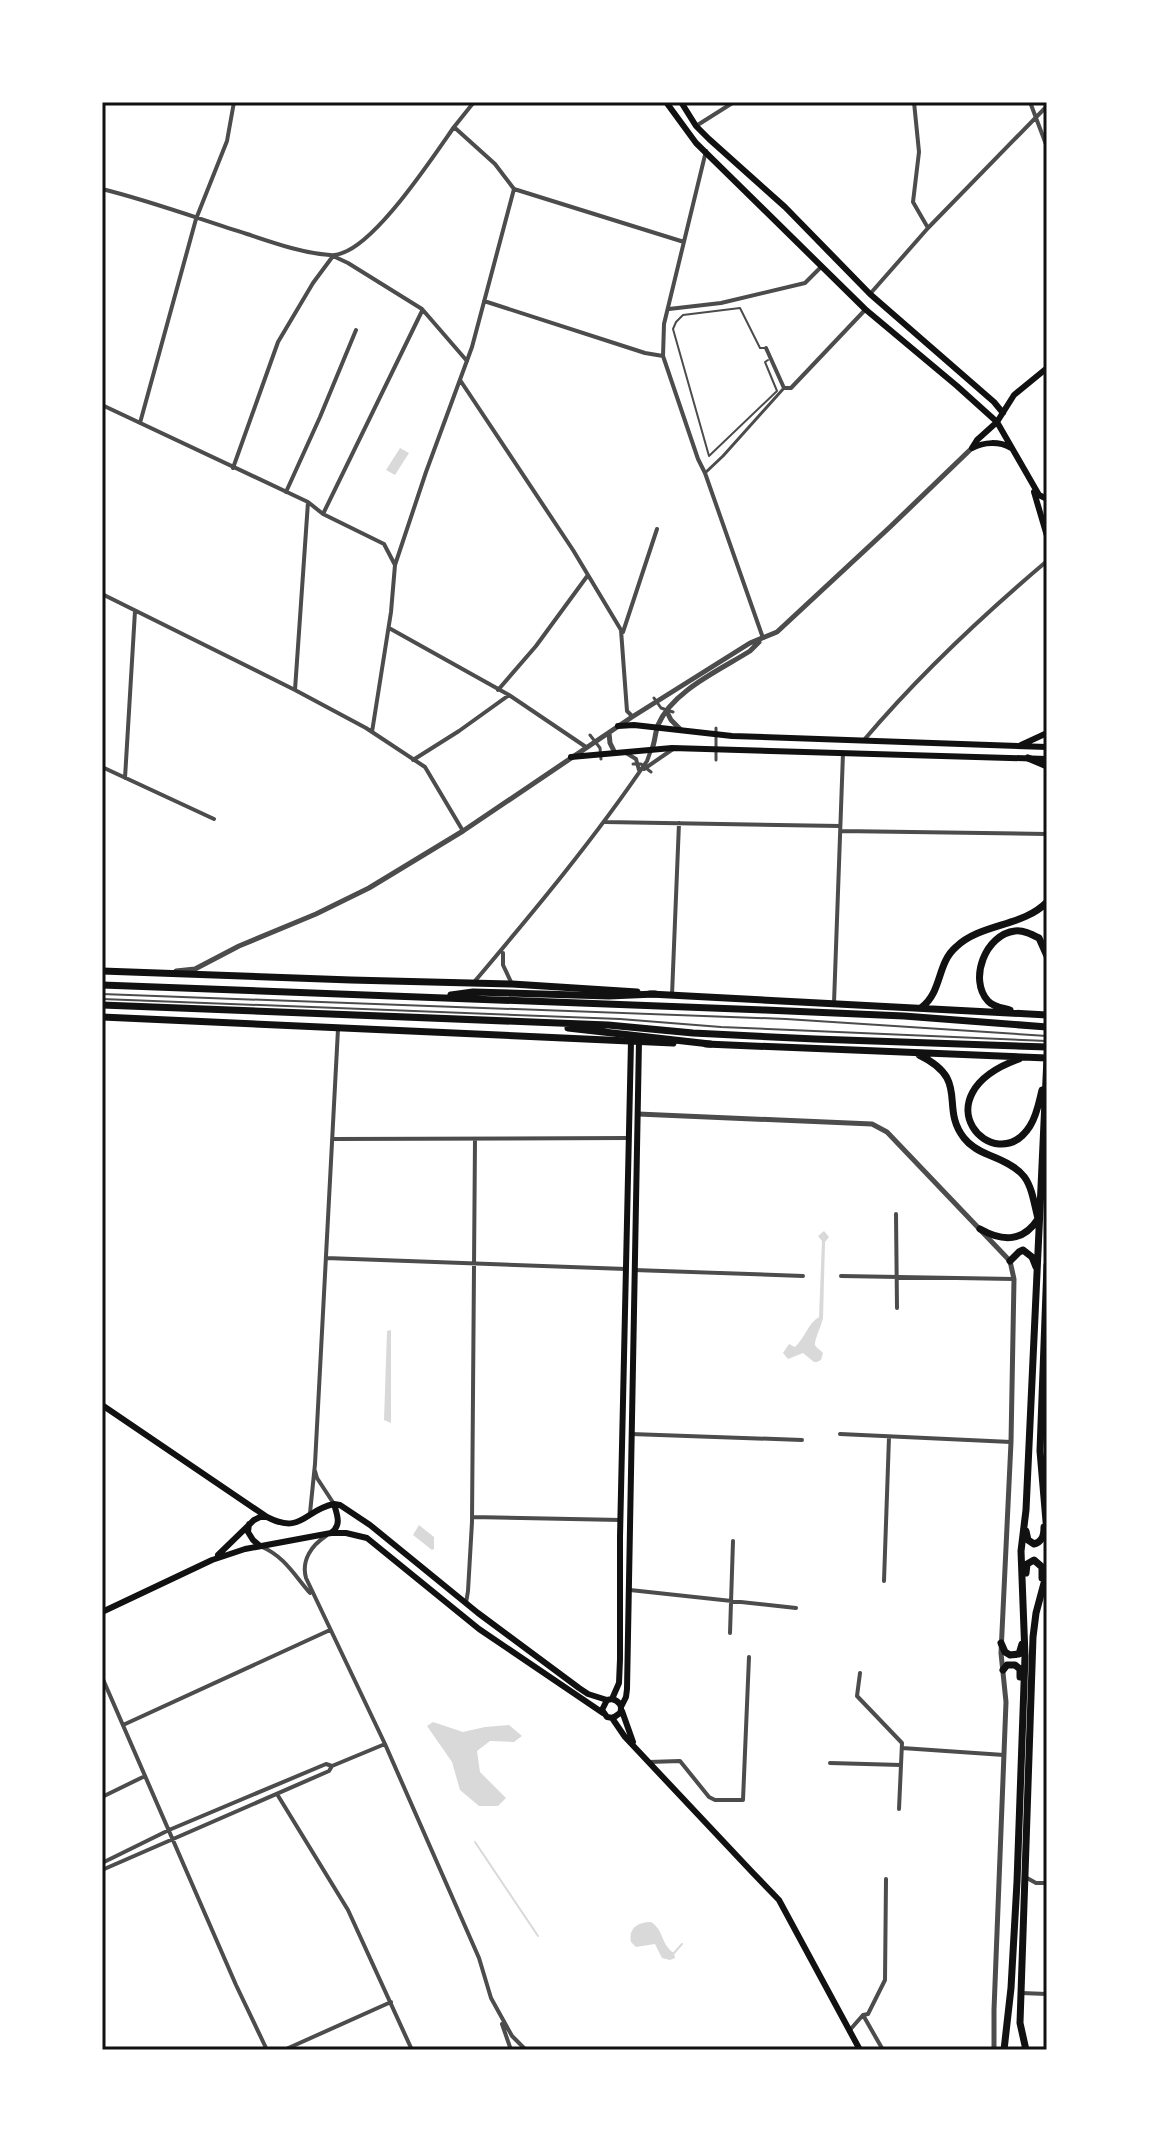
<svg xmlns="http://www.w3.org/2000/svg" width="1149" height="2152" viewBox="0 0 1149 2152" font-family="Rubik,sans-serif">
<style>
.water{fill:#d9d9d9}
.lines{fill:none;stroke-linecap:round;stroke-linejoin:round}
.stream{stroke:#d9d9d9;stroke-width:2}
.service{stroke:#4c4c4c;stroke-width:2}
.pedestrian{stroke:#4c4c4c;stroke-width:3}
.minor{stroke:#4c4c4c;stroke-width:4}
.tertiary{stroke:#4c4c4c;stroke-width:5}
.secondary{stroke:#111;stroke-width:6}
.primary{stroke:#111;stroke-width:7}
.trunk{stroke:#111;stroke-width:7}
.neatline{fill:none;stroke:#111;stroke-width:3}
</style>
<rect width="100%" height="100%" fill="#fff"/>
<path class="water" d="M400,448l9,5 -14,22 -9,-5z
M824,1231l5,6 -4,5 -2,76c-1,6 -9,23 -8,27 1,3 6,5 8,8l-2,7 -4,2h-3l-11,-9 -15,6 -5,-6 6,-9 6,3c10,-9 13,-24 24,-30l3,-76 -4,-5z
M391,1330v93l-7,-3 3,-89z
M419,1525l15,12v12l-2,1 -19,-15z
M433,1722l30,10 22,-5 24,-2 13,11 -8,6 -24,-1 -13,10 3,21 26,26 -8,8h-19l-19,-16 -8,-28 -25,-36z
M651,1922c13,8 10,23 23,31l1,5 -5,2 -8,-2 -7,-14 -19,3 -5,-5c-3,-14 7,-20 20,-20z"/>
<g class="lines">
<path class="stream" d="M475,1842l63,94
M674,1953l8,-9"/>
<path class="service" d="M765,348h-5l-20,-40 -57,7 -7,7 -3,7 36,127 68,-65 -12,-29 3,-2
M102,994l684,25 261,17
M102,999l518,20 101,8 326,14"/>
<path class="pedestrian" d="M705,473l18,-17 61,-68
M654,698l7,10 12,4
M590,735l10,13 1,11
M716,760v-32
M633,764h8l10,8"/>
<path class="minor" d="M914,102l5,50 -6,50 15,26
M1030,102l17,45
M696,126l38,-24
M706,151l-42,173 -1,32 35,103 7,14 58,165
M102,189c49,12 97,30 145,45 27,9 55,19 83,21 6,1 12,-2 17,-4 35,-17 84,-91 107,-124
M514,189l170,53
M870,294l58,-66 119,-122
M484,301l161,52 18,3
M669,309l52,-6 84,-20 17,-17
M766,348l18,40h7l74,-78
M460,380l113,170 48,80 6,81 5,5
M102,405l206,97 -13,188
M140,423l56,-204 31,-78 7,-39
M233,468l45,-126 35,-59 20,-27 15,7 74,46 45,52
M286,492l34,-75 36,-87
M308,502l15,12 61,30 11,21 -4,47 -19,120
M323,514l99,-203
M395,565l31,-93 46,-125 42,-158 -19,-25 -41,-37 20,-25
M102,594l193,96 71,38 59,39 38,64
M389,628l120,67 77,52
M623,632l34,-103
M498,690l38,-44 52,-71
M864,740c55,-65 118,-124 183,-179
M626,753l10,6 3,11
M413,760l46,-29 50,-36
M102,767l112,52
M644,769l29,-20
M125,778l10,-167
M605,822l235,4
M840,831l207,3
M503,953v12l9,19
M475,981c60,-71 120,-143 172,-220l4,-11
M672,995l7,-172
M834,1003l9,-250
M332,1139l297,-1
M896,1214l1,94
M326,1258l300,11
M634,1270l169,6
M841,1276l173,3
M631,1434l171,6
M840,1434l171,8
M315,1471l2,7 17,26
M310,1513l5,-49 23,-435
M472,1517l149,3
M326,1536c-14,9 -25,24 -20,42l79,166 94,214 12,40 21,38 14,14
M262,1547c22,9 33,29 48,46
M884,1581l5,-144
M630,1590l166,18
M466,1603l2,-12 4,-69 3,-383
M730,1633l3,-92
M860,1673l-3,23 45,47 -3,66
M102,1677l134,308 31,65
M123,1725l207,-95
M902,1748l102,7
M649,1762l31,-1 29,36 6,3h28l6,-143
M830,1763l71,2
M277,1794l71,116 64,140
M102,1797l43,-21
M102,1863l67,-33 157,-66 6,2
M102,1870l227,-99 3,-5 53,-22
M1027,1878l9,5h11
M1021,1993l26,1
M863,2015l20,35
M502,2024l9,26
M849,2031l14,-16 5,-1 17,-34 1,-101
M284,2050l107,-48"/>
<path class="tertiary" d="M667,712l4,8 9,9
M609,733l1,10 5,10
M652,749c3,-7 3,-16 6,-24 14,-34 62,-55 92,-74l9,-9
M176,971l19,-2 44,-23 77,-32 53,-26 94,-57 169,-114 118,-74 27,-11 113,-105 82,-79
M638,1114l234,10 15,8 123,129 4,18 -3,163 -10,211 5,49 -12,308v40"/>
<path class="secondary" d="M666,102l30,41 169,166 92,77 40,36 42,73 8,4
M681,102l15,24 13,13 76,68 85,87 124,108 9,11
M1011,448c-12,-7 -27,-6 -39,0l5,-8 20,-18 17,-27 33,-27
M1034,492l13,44
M618,726l16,-1 98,11 315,11
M1021,745l26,-12
M571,757l101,-9 375,11
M102,1405l165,112c35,18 37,-7 67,-13
M334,1504l6,1 30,20 108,88 101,75 9,6 19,6
M249,1524l-1,8 5,8 7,6
M331,1533c11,-8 6,-18 3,-29
M218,1555l36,-35 6,-3h7
M102,1612l110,-52 33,-11 86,-16h15l21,5 112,91 124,84
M612,1699c7,2 11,7 8,14l-7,5 -6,-1 -5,-7 5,-10 5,-1 7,-16 1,-24v-122l11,-496
M621,1707l5,-10 1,-8 12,-648
M622,1711l11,31
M612,1718l13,19 128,136 26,27 81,150"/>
<path class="primary" d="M1028,758l19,8
M102,971l249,9 161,4 125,8
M650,994l397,21
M922,1007c20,-15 15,-44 34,-60 25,-24 67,-20 91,-45
M1010,1010c-7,-2 -17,-3 -22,-9 -20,-22 -2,-67 27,-70 8,-1 16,3 24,7l8,18
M102,1017l571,26
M706,1044l341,14
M919,1055c52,25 20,51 45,83 7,9 15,13 25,17 40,16 40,24 49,64 -15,23 -35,23 -58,10
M1019,1059c-103,37 -24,122 11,67 7,-11 9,-24 12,-36
M1010,1261l9,-9 4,-2 9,7 4,10
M1047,1265l-7,186 7,82
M1026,1531l2,9 6,4c8,-2 10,-8 10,-17
M1026,1573l1,-9 7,-4 8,7v11
M1001,1643l4,9 5,3 9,-1 3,-10
M1003,1670l4,-5h8l5,4v8
M1004,2050l7,-62 6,-106 8,-226 -4,-105 5,-41 21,-452
M1026,2050l-6,-27 13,-386 3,-24 11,-41"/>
<path class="trunk" d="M102,985l663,25 139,6 143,11
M451,995l22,-3 136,4 46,-2
M102,1005l506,20 85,8 122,6 232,8
M568,1028l142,16"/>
</g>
<rect width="1149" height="2152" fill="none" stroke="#ffffff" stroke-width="208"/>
<rect x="104" y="104" width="941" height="1944" class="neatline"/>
</svg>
